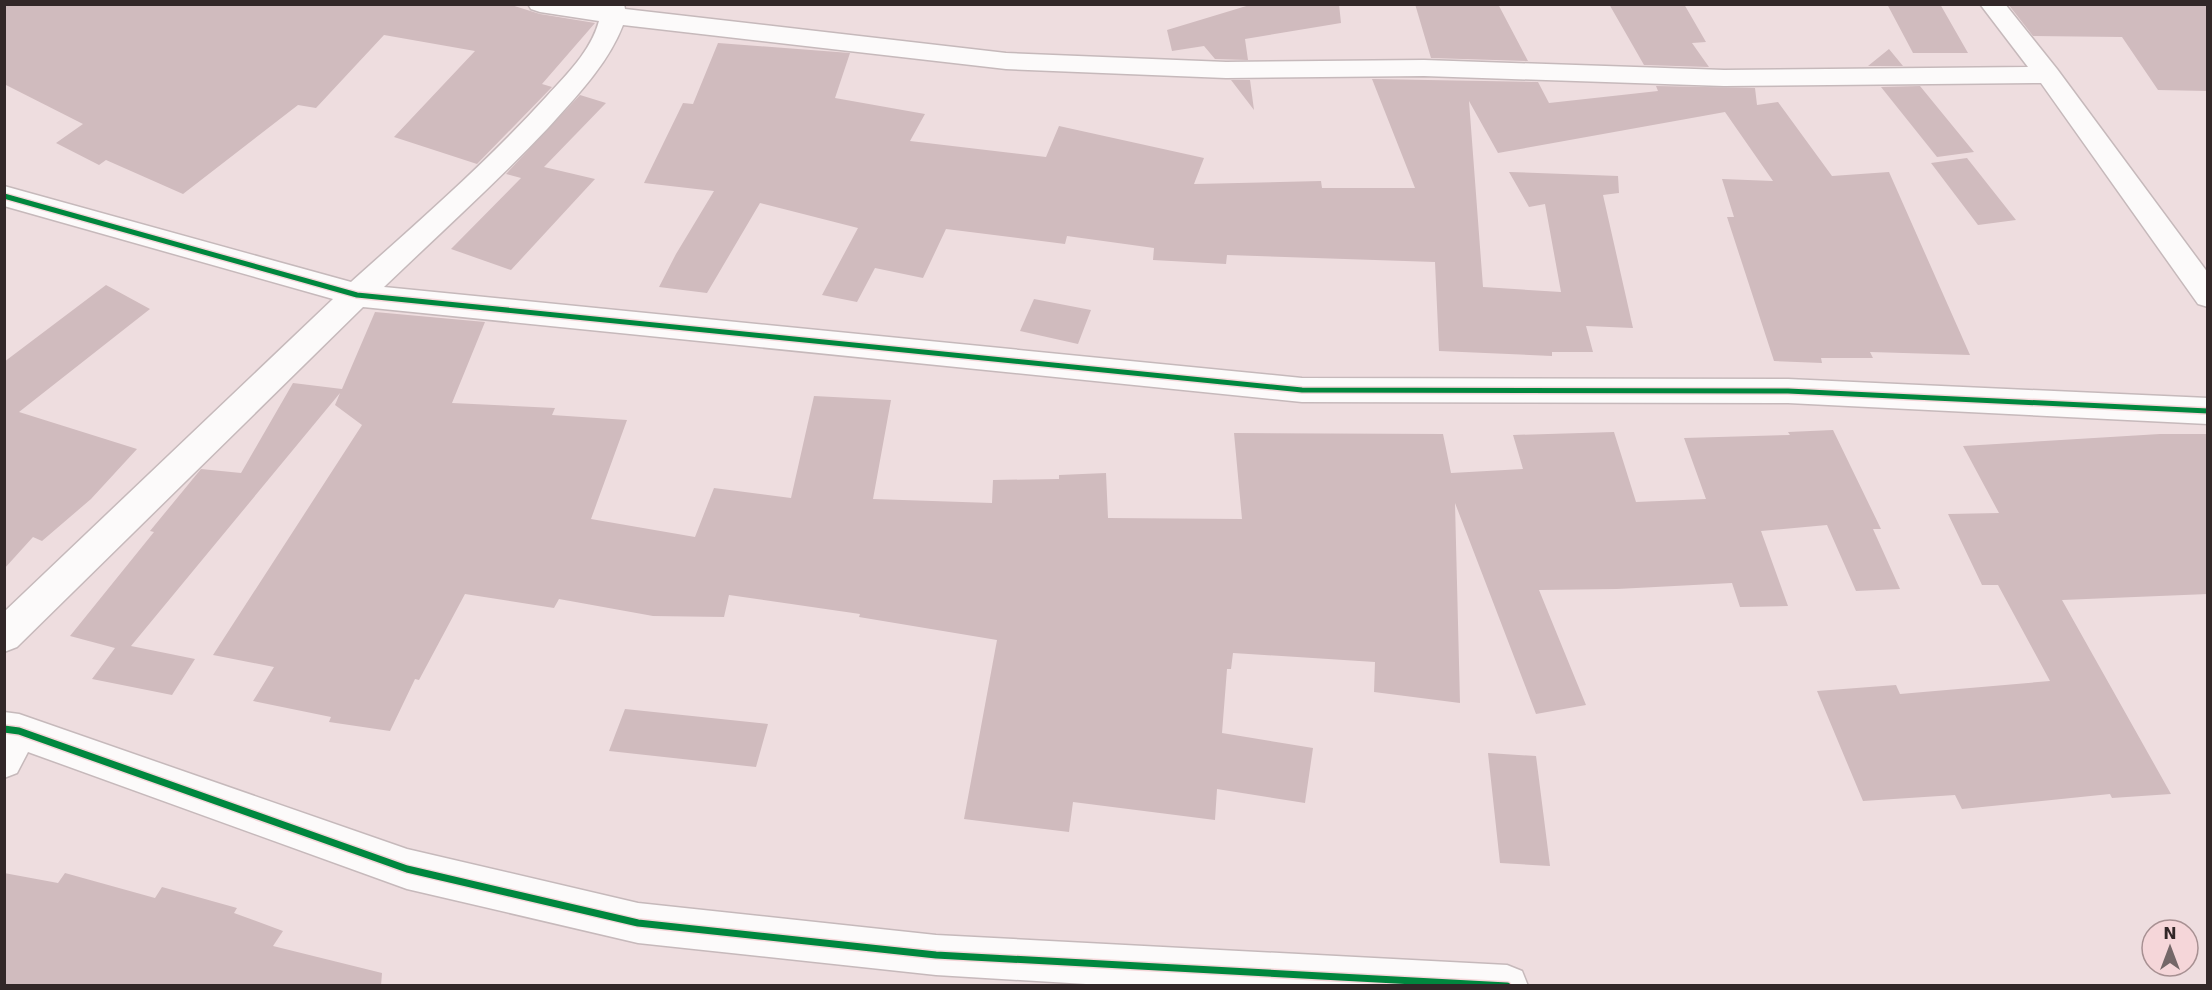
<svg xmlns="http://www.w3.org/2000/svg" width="2212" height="990" viewBox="0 0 2212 990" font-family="'DejaVu Sans',sans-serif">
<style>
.building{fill:#d0bbbe}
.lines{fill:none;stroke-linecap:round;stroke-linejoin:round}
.minor-casing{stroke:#c6b9bb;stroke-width:3}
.minor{fill:#fcfafa;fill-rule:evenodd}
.cycleway-far1-casing{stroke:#f5d6d9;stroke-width:8}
.cycleway-casing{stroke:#f5d6d9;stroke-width:10}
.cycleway-far1{stroke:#00873e;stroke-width:5}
.cycleway{stroke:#00873e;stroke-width:7}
</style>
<rect width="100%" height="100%" fill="#eedddf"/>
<path class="building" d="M4,4h504l32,10 55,9 -53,61 10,3 -75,77 -83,-27 81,-86 -91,-16 -68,73 -18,-3 -115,89 -77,-34 -7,5 -43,-22 27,-19 -79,-40z
M1253,4h86l2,19 -96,16 3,21 -33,-1 -11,-13 -32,5 -5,-21z
M1415,4h83l30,57 -97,-3z
M1609,4h75l22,38 -14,1 17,24 -65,-2z
M1887,4h53l28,49h-55z
M2008,4h200v87l-50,-1 -36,-53 -89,-1z
M718,43l132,10 -15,45 90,16 -15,27 136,16 13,-31 145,32 -10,26 127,-3 1,7h93l-43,-109 166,3 11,21 109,-12 -2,-5 99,2 2,17 21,-3 54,74 57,-4 81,183 -100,-3 3,6h-52l1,5 -48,-2 -47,-144h7l-12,-38 51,2 -48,-69 -227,41 -29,-52 14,186 78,5 -16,-88 -16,3 -20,-35 109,4 1,17 -16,2 30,133 -47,-2 7,26h-41v4l-113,-5 -4,-89 -208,-7 -1,9 -73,-4 1,-12 -87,-12 -2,8 -119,-15 -23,49 -48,-10 -18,34 -35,-7 36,-67 -98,-25 -53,90 -48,-6 17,-33 38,-63 -70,-8 39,-80 10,1z
M1889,49l14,17h-35z
M1231,80h19l4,30z
M1920,86l54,66 -37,5 -56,-70z
M580,95l26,8 -62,64 51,12 -84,91 -60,-21 70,-71 -15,-4z
M1967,158l49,62 -38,5 -47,-62z
M106,285l44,24 -131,103 118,37 -46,50 -49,42 -9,-4 -29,32v-207z
M1034,299l57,11 -13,34 -58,-13z
M375,312l110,10 -33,81 103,5 -3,7 75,5 -36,99 104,18 19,-49 77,10 23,-102 77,4 -18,99 119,4 1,-23 66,-1v-4l47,-2 2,45 134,1 -8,-86 209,1 8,39 72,-4 -10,-34 101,-3 22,70 70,-3 -22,-61 106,-3 -2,-3 45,-2 48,99h-8l27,60 -44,2 -29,-66 -66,6 27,75 -48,1 -8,-24 -115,6 -78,1 47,115 -50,9 -81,-211 5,200 -86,-11 1,-30 -142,-9 -2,16h-4l-5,64 91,15 -8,55 -88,-14 -2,31 -142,-18 -4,30 -105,-13 33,-179 -138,-23 1,-3 -131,-19 -5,22 -71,-1 -94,-17 -5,9 -89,-14 -46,86 -4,-1 -25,52 -61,-9 2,-5 -78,-16 21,-34 -61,-12 149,-230 -27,-20 5,-12 -209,253 64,13 -23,36 -80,-16 23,-31 -45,-12 84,-104 -4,-1 51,-62 40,4 52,-90 49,6z
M2160,434h48v160l-146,6 109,194 -59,4 -2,-4 -148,15 -7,-14 -92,6 -46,-110 79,-6 4,9 150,-13 -52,-96h-16l-34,-71 51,-1 -36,-67z
M625,709l143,15 -12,43 -147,-16z
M1488,753l48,3 14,110 -50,-3z
M4,873l54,10 7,-10 90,25 7,-11 75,21 -3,5 49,18 -10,15 109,27 -1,13h-377z"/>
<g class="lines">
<defs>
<path id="minor" d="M528,4h96l1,5 381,44 220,9 198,-2 300,10 304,-3 -48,-63h25l52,65 151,204v34l-10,-3 -157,-221 -317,3 -300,-10 -198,2 -220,-9 -383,-44c-15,39 -47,72 -75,103 -52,55 -109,106 -164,159l918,91 486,1 420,19v26l-420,-21 -486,-1 -939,-95 -346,340 -13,5v-40l329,-313 -329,-93v-20l347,96c67,-60 135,-119 196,-186 20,-22 44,-45 52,-75l-59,-9 -9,-3z
M4,712l15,2 388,135 231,54 298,32 571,30 15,6 6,15h-409l-183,-11 -298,-32 -231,-54 -379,-137 -11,21 -13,5z"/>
</defs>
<use href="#minor" class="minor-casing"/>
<use href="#minor" class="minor"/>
<defs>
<path id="cycleway-far1" d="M4,196l353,99 945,95 486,1 420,20"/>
<path id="cycleway" d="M4,729l15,2 388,138 231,54 298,32 571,31"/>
</defs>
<use href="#cycleway-far1" class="cycleway-far1-casing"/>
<use href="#cycleway" class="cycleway-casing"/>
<use href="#cycleway-far1" class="cycleway-far1"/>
<use href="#cycleway" class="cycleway"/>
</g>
<rect width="2212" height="990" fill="none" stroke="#322728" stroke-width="12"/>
<g transform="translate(2170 948)"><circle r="28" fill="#f5d6d9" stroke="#a79092" stroke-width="1.5"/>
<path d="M0-4.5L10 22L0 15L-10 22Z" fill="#746768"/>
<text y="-9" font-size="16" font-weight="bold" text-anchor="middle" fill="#322728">N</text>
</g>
</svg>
